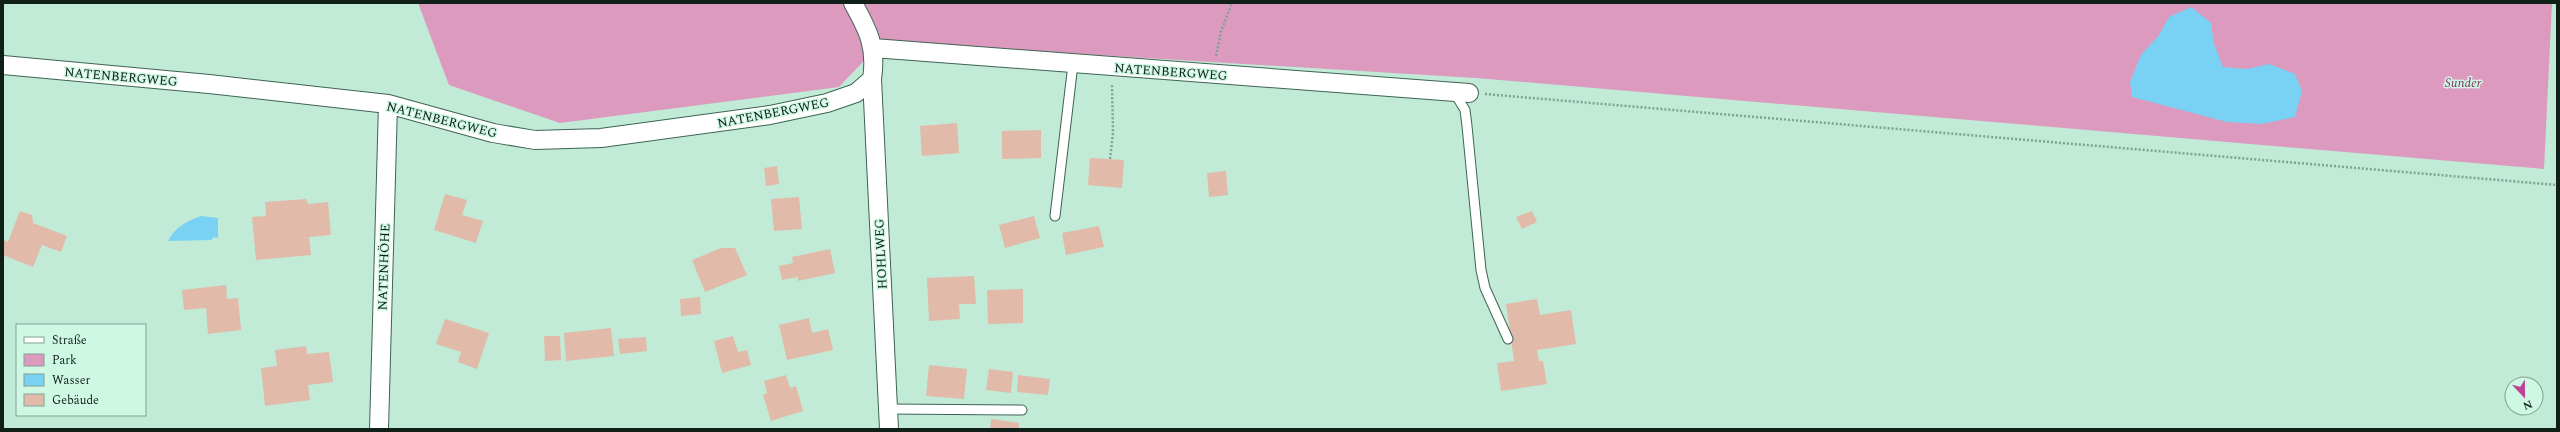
<svg xmlns="http://www.w3.org/2000/svg" width="2560" height="432" viewBox="0 0 2560 432" font-family="Spectral,serif">
<style>
.green{fill:#dc9abf}
.water{fill:#79d1f3}
.building{fill:#e1baa9}
.lines{fill:none;stroke-linecap:round;stroke-linejoin:round}
.lane-casing{stroke:#3e6453;stroke-width:11}
.street-casing{stroke:#3e6453;stroke-width:20}
.path{stroke:#81a192;stroke-width:2.5;stroke-dasharray:2 2;stroke-linecap:butt}
.lane{stroke:#fff;stroke-width:9}
.street{stroke:#fff;stroke-width:18}
.labels{text-anchor:middle;stroke-width:3;stroke-linejoin:round;paint-order:stroke}
.street-label{font-size:13px;fill:#102019;stroke:#cef8e4}
.park-label{font-size:13px;font-style:italic;fill:#813063;stroke:#cef8e4}
</style>
<rect width="100%" height="100%" fill="#c1ebd7"/>
<path class="green" d="M418,3h2134l-8,166 -1068,-91 -594,-36 -43,45 -279,36 -111,-38z"/>
<path class="water" d="M2191,7l20,16 3,21 9,23 24,2 22,-5 26,10 7,17 -7,26 -34,7 -34,-2 -95,-25 -2,-15 11,-27 18,-20 10,-18z
M201,216l17,2v20l-4,-1 -3,3 -43,1c7,-14 19,-20 33,-25z"/>
<path class="building" d="M957,123l2,30 -37,3 -2,-30z
M1041,130v28l-39,1v-28z
M1090,158l34,2 -2,28 -34,-3z
M777,166l2,18 -13,2 -2,-18z
M1226,171l2,24 -19,2 -2,-24z
M445,194l22,6 -5,15 21,6 -7,22 -42,-13z
M799,197l3,32 -28,2 -3,-32z
M306,199l2,5 20,-2 3,33 -22,2 2,18 -55,5 -4,-43 14,-1 -1,-14z
M20,211l12,4 1,8 34,13 -6,16 -19,-7 -9,22 -30,-12v-15l5,2z
M1532,211l5,11 -15,7 -6,-12z
M1034,216l6,22 -35,10 -6,-23z
M1099,226l5,21 -38,8 -4,-22z
M721,248h14l12,27 -42,17 -13,-32z
M830,249l5,24 -37,8v-4l-16,3 -3,-14 14,-3 -1,-6z
M974,276l2,28h-17l1,15 -31,2 -2,-43z
M226,285l1,14 11,-1 3,32 -33,4 -2,-26 -22,2 -2,-20z
M1023,289v34l-35,1 -1,-34z
M700,297l1,17 -20,2 -1,-17z
M1537,299l3,16 31,-5 5,34 -39,6 2,11h4l4,23 -46,7 -4,-28 17,-2 -8,-57z
M809,318l3,15 16,-4 5,21 -46,10 -8,-35z
M445,319l44,14 -12,36 -19,-7 3,-10 -25,-8z
M611,328l3,28 -48,5 -2,-28z
M544,336h16l1,24 -16,1z
M733,336l5,16 9,-2 4,15 -29,8 -8,-32z
M646,337l1,14 -27,3 -2,-15z
M306,346l1,8 22,-2 4,30 -25,3 2,15 -45,6 -4,-38 16,-2 -2,-16z
M929,365l38,4 -3,30 -38,-3z
M989,369l24,3 -2,21 -25,-3z
M786,375l4,13 6,-2 7,25 -32,10 -8,-26 4,-2 -3,-12z
M1018,375l32,4 -2,16 -31,-3z
M991,419l28,4v6h-29z"/>
<g class="lines">
<defs>
<path id="lane" d="M1454,92l11,18 2,16 14,144 4,18 23,51
M1055,216l18,-152
M888,409l134,1"/>
<path id="street" d="M853,3c15,27 24,44 19,76l17,350
M873,48l596,45
M3,65l206,19 179,20 105,29 42,7 66,-2 169,-23 57,-12 29,-10 16,-14
M379,429l9,-325"/>
</defs>
<use href="#lane" class="lane-casing"/>
<use href="#street" class="street-casing"/>
<path class="path" d="M1216,56l5,-25 11,-28
M1485,94l1072,91
M1110,159l3,-26 -1,-49"/>
<use href="#lane" class="lane"/>
<use href="#street" class="street"/>
</g>
<g class="labels">
<g class="street-label">
<text transform="translate(1171 71) rotate(4)" y="5">NATENBERGWEG</text>
<text transform="translate(121 76) rotate(5)" y="5">NATENBERGWEG</text>
<text transform="translate(773 112) rotate(-11)" y="5">NATENBERGWEG</text>
<text transform="translate(442 119) rotate(14)" y="5">NATENBERGWEG</text>
<text transform="translate(880 254) rotate(-93)" y="5">HOHLWEG</text>
<text transform="translate(383 267) rotate(-88)" y="5">NATENHÖHE</text>
</g>
<g class="park-label">
<text x="2463" y="87">Sunder</text>
</g>
</g>
<rect width="2560" height="432" fill="none" stroke="#102019" stroke-width="8"/>
<rect x="16" y="324" width="130" height="92" fill="#cef8e4" stroke="#82a293"/>
<rect x="24" y="337" width="20" height="6" fill="#ffffff" stroke="#82a293"/>
<text x="52" y="344" font-size="12" fill="#102019">Straße</text>
<rect x="24" y="354" width="20" height="12" fill="#dc9abf" stroke="#82a293"/>
<text x="52" y="364" font-size="12" fill="#102019">Park</text>
<rect x="24" y="374" width="20" height="12" fill="#79d1f3" stroke="#82a293"/>
<text x="52" y="384" font-size="12" fill="#102019">Wasser</text>
<rect x="24" y="394" width="20" height="12" fill="#e1baa9" stroke="#82a293"/>
<text x="52" y="404" font-size="12" fill="#102019">Gebäude</text>
<g transform="translate(2524 396) rotate(158)"><circle r="19" fill="#cef8e4" stroke="#82a293"/>
<path d="M0-3L7 15L0 10L-7 15Z" fill="#bf4393"/>
<text y="-6" font-size="11" font-weight="bold" text-anchor="middle" fill="#102019">N</text>
</g>
</svg>
